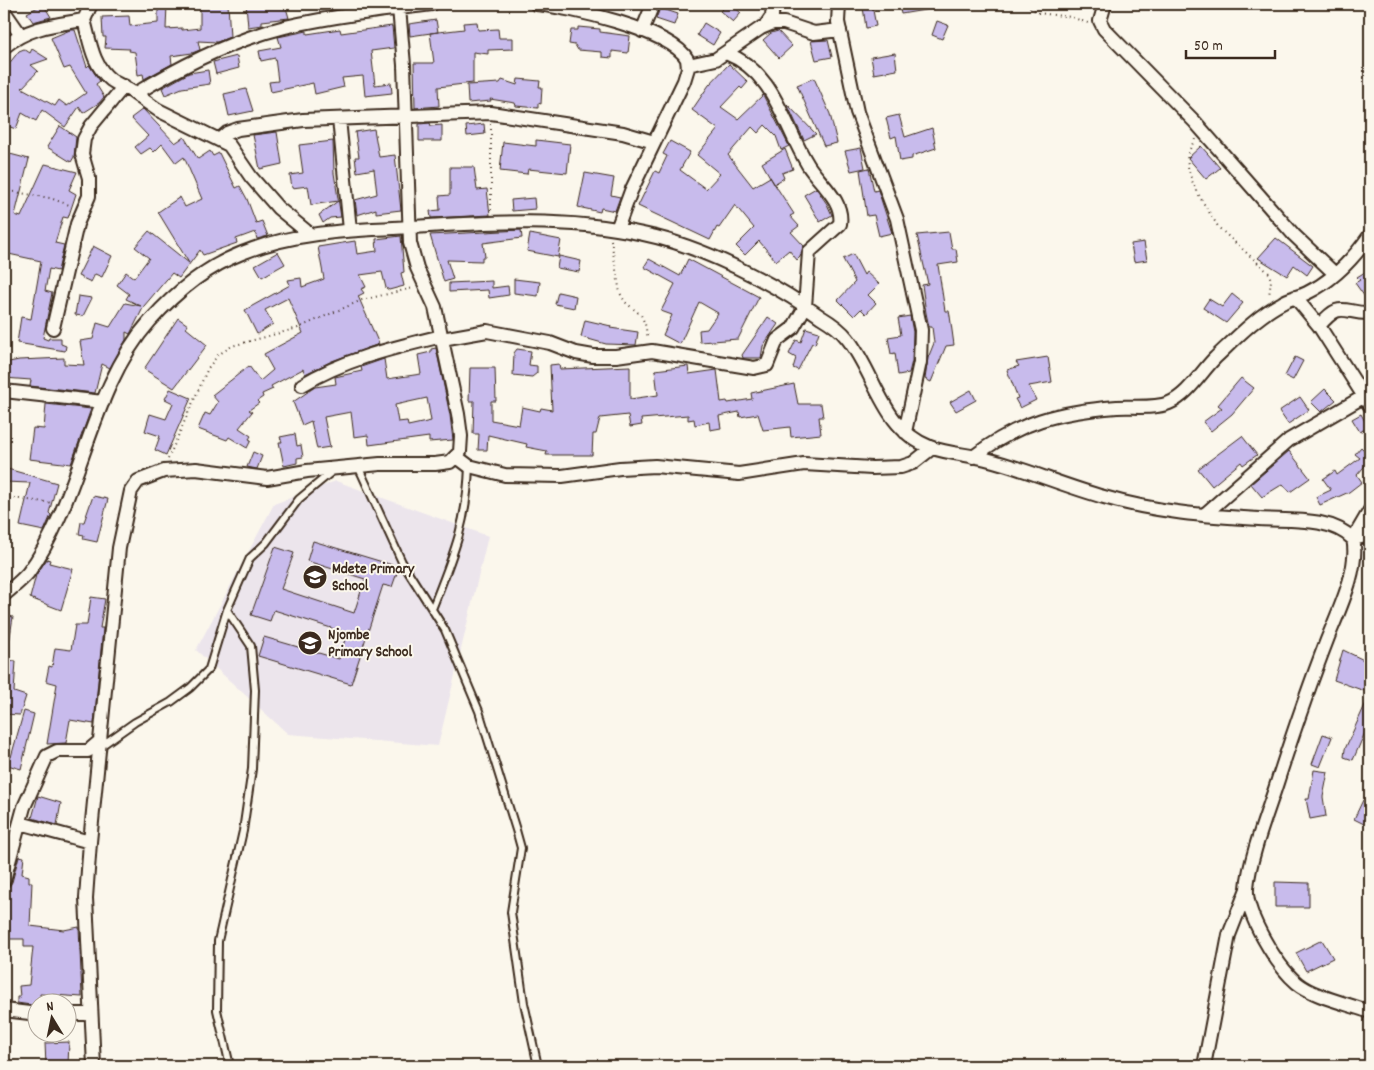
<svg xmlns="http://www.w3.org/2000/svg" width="1374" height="1070" viewBox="0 0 1374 1070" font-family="Dekko,sans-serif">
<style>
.built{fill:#ece5ec}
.building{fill:#c8bbec;stroke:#3b2a1e;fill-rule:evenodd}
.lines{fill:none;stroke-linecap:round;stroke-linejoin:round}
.lane-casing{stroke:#3b2a1e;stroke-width:10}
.street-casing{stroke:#3b2a1e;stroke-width:16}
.path{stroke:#3b2a1e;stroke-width:2;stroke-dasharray:1 4;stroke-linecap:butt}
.lane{stroke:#fbf7ec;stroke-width:6}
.street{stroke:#fbf7ec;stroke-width:12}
.labels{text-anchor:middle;stroke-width:4;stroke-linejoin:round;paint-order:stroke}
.poi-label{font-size:15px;font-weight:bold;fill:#3b2a1e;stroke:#fbf7ec;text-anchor:start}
</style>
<rect width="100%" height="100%" fill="#fbf7ec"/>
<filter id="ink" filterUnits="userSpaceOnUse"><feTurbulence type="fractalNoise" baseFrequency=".02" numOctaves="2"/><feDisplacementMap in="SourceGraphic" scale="10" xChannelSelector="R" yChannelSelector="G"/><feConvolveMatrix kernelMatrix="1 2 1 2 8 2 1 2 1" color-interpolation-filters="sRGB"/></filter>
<g filter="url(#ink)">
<path class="built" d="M336,481l152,55 -50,210 -150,-12 -92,-84 78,-146z"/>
<path class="building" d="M43,4l8,13 -18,5 -6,-9z
M158,4h9l-1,25 16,-1v2l18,-2v-24h28l2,33 -13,5 -19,-1 2,9 -8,3 -21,3 1,8 -28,15 -1,-5 -5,1 -3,-23 -6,-1 1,-2 -25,-1 1,-11h-3l-1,-20 27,-1 1,10 28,-3z
M246,4h39l4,14 -27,3v4l-14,2z
M727,4h4l10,9 -8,9 -13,-11z
M899,4h32v5l-30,5z
M872,5l4,21 -10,2 -3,-21z
M660,8l18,6 -4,11 -18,-6z
M436,20l2,12 -28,4 -1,-12z
M937,21l11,4 -6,14 -10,-4z
M477,22l1,8 20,-1 1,9h14v11l-25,1v4l-15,-2v31l-35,4 1,19 -24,2 -1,-45h20l-4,-30 34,-4 -1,-6z
M704,23l16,10 -7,12 -16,-10z
M392,26l2,22 -23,3 4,34 16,-2 1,10 -27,3 -2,-20 -21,2 2,9 -29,7 -2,-11 -42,9 -2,-10 9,-1 -3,-23 -14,3 -2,-10 22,-4 -3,-10 29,-6v3l33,-5 1,4z
M578,27l22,2v3l30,4 -2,17 -16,-2v7l-10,-1v-5l-24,-2 -3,-5 -6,-1 2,-14h7z
M70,30h5l12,37 2,-2 11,16 -4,3 8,13 -5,6 -16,10 -4,-6 -14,20 -23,-17 -6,11 -14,-8 -6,16 -12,-4v-55l15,-19 5,-2 6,4 2,-4 16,10 -17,6 7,6 -16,17 33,18 4,-6 8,6 19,-13 -16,-26 -6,2 -13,-31z
M778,31l14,15 -13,12 -16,-18 8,-7z
M828,40l4,17 -16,3 -5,-19z
M895,53l2,17 -23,4 -3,-17z
M237,56l2,12 -23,6 -3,-12z
M729,64l19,18 -6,7 -2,-2 -19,20 17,12 25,-24 26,51 -8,4 -5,-14 -11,-11 -7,8 -6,-6 -24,28 25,32 17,-10 24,37 -4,2 9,10 -8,6 13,14 -4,11 -3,3 -8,-10 -13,11 -17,-20 -14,14 -9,-9 18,-18 -19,-23 -16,23 -2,-1 -7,13 -72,-34 17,-35 4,2 8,-17 -4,-2 7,-13 20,11 -10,18 26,19 14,-15 -23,-19 21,-26 -26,-19 17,-25z
M208,70l2,14 -28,4 -17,7 -3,-7 27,-15z
M814,78l16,36 7,29 -13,3 -27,-61z
M518,79l22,2 -1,6h3l-1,17 -3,-1v5l-22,-2 -1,-3 -25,-4 1,2 -23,2 -1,-18 33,-2 2,-3 15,5z
M246,89l7,22 -24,5 -5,-22z
M787,104l29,30 -12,6z
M143,109l32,34 9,-6 14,22 12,-8 3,5 6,-3 17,35 4,-2 7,13 9,24 6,-2 6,15 -11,3 -2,-7 -19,7 1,4 -34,12 -3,-5 -21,28 -7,-5 -28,33 -14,28 -4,-2v8l-16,28 -8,-4 -7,29 -65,-7 1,-6 -27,-2v-9h5v-7l10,-2 45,-2v6l20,1 -4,-24 13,-2 4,-16 13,4 15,-24 16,3 -15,-7 3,-5 -12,-9 9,-13 8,6 15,-20 -14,-11 14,-16 40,32 -31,-51 22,-15 5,10 17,-8 -18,-42 -8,6 -14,-19 -8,8 -4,-4 -9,6 -6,-7 13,-11 -17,-18z
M899,115l6,22 27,-9 4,20 -24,8v3l-12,2 -4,-25 -5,2 -5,-20z
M430,123l1,3 11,-1v16h-23v-17z
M484,124l1,10 -18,2 -1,-10z
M60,126l16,11 -2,20 -3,5 -24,-15z
M374,129l5,28 16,-2 6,55 -25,3v-4l-19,6 -2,-15 22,-6 -3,-25 -17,3 -2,-15h4l-4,-25z
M277,132l5,32 -22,5 -7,-34z
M536,140l34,4 -3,29 -39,-4 -1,5 -27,-3 3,-29 33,4z
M333,141l1,32 7,44 -11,1 -7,5 -4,-8 19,-14 -27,4 -3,-19 -16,2 -2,-13 13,-2 -4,-28z
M1201,146l19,22 -14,11 -18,-21z
M861,148l4,20 -14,3 -6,-20z
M785,149l8,20 -11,4 2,5 -10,6 -12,-21z
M10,154l19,5 -14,56 6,2 24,-53 32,8 -8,18 7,4 -8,24 -5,-1 -8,26 9,2 -6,26 -9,-2 -4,22 7,2 -9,45 5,2 1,-2h12v6l5,2 -1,5 -48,-8 4,-26 10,2 10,-58 -37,-8v-76z
M450,167h24l3,23 10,-1 3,26 -59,3 -1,-7 10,-1 -1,-14 11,-1z
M869,168l5,23 4,-1 14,43 -13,3 -5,-21 -7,1 -7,-46z
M585,173l29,5 -3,17 9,2 -5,14 -14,-3 -1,4 -22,-5z
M816,188l11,16 5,11 -12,7 -16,-27z
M534,198l1,11 -23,2 -1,-11z
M521,230l1,8 -39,5 2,14h-3v4l-35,-1 6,19 -9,3 -14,-47z
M949,232l3,17h4l2,13 -20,3 7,46h4l1,5 4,29 -8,1 -15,36 -6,-3 3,-21 6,-15 -2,-16h-3l-3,-14 -4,-28 6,-1 -11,-49z
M530,234l31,6 -3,17 -31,-6z
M401,236l3,36 -3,1 3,13 -15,4 -3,-2 -4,-16 -22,3 6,12 -5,2 3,4 -6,3 21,48 -47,17 -27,13 -2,-5 -32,17 2,3 -11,5 1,3 -6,4 2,2 -10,7 3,2 -13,16 12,8 -2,3 2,1 -4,8 -18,-11 -2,3 -29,-11 7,-16 5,2 8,-13 -6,-7 37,-29 11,15 13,-11 -9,-16 39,-21 -15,-35 -23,12 8,14 -16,10 -12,-24 45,-25 -2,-5 13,-2 1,9 22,-8 -6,-32 37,-6 2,13 20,-3 -1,-12z
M1276,238l37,28 -6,9 -13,-10 -7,11 -29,-18z
M1144,242l3,18 -13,2 -3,-18z
M93,246l19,10 -10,21 -7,-3 -4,8 -13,-6z
M278,252l7,12 -23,13 -7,-12z
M853,254l11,21 2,-3 13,12 -11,11 8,8 -10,11 -5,-5 -7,7 -16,-16 17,-18 -12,-23z
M559,256l22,5 -2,11 -22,-4z
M649,259l31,17 8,-17 71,38 -21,42 -38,3 -1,-12 8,-1 11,-16 -19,-11 -19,42 -17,-9 9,-20 -11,-4 14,-27 -31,-17z
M1365,272l2,3 3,-2v31l-15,-21 5,-3 -3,-3z
M514,279l26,3 -2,14 -24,-3z
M492,281v7l16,-2 1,9 -20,3 -1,-8 -39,2v-9z
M558,292l18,4 -2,12 -19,-4z
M1232,294l11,9 -17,20 -23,-15 6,-9 13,8z
M78,296l14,2 -9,18 -8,-1z
M910,316l3,16 -1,29 -3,12 -11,2 -3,-22 -4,1 -3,-17 13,-2 -3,-17z
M768,317l10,7 -15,22 -2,12h-18l-1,-3z
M178,318l10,7 -2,3 21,17 -33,43 -30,-19z
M585,320l26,6 -1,2 28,4 -2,13 -30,-1 -25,-7z
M806,328l13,4 -4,12 -3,-1 -14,27 -5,-2 3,-10 -7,-4 7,-14 5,2z
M436,348l14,67 3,25 -24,2v-5l-60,8 -1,-10 -14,2 -3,-25 -27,5 6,30 -13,2 -6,-28 -9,4 -9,-23 22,-15 21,-3 -1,-7 27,-6 -1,-4 23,-8 3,20 34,-5 -3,-19 13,-3v-3zM427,398l4,23 -23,5 -1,-5 -9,1 -3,-17z
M517,349l14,2 -2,14 8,1v7l-5,4 -19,-2 1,-22z
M1048,357l4,25 -23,4 7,14 -16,8 -5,-9 3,-1 -11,-28 12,-4 -3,-4z
M1295,357l8,4 -10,19 -8,-4z
M559,364l1,5 70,-3v33l28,-4 -3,-25 33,-4 1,8 28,-4 4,32 6,-1 1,2 24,-4 -1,-6 43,-9 4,20h23l2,13h-4l2,17 -30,3 -1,-10 -27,3 -5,-16 -18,3 -1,-5 -20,4 2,12 -11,2 -1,-8 -14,3 -1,-6 -6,1v-5l-47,4 1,6 -12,2 -2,-12 -28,3 -4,16h-3l-1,21h-46l1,-4 -21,-4 1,-3 -39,-9 -1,15h-9l1,-16h-6l1,-33h-5l1,-33h25l1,33h-5v19l28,5 3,-18 18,4 1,-3 11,2 -2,-45z
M1241,378l13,10 -22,26 -21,17 -8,-9 19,-14 -4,-3z
M170,389l21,9 -25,57 -11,-5 5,-14 -15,-5 5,-17 16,5 7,-16 -8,-4z
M1325,389l11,11 -15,12 -10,-10z
M971,390l5,10 -20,11 -6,-9z
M1300,397l9,13 -21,14 -9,-13z
M46,404l45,5 -20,55 -42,-5 4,-31 11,1z
M1361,414l7,13 -8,5 -8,-13z
M295,434l2,12 4,-1 2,12 -6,1v5l-13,3 -5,-24h3l-2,-5z
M1242,436l15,19 -14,10 -2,-3 -29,24 -14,-17z
M1361,447l6,6 3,-3v10l-13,15 5,7 -13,10 -29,13 -4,-8 15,-7 -8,-11 12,-8 2,4 23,-17 -5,-4z
M1289,451l21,27 -20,14 -7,-8 -21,13 -11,-13z
M253,452l9,4 -5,13 -10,-2z
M4,468l53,15 -8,30 2,2 -7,16 -24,-5 10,-43 -26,-1z
M93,496l15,3 -11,43 -14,-3 1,-4 -5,-1 2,-12h3z
M313,541l86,26 -7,20 -9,-2 -32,99 -93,-28 6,-19 75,22 8,-26 -73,-23 -4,11 -19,-6 24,-68 19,6 -13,36 73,24 11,-34 -58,-18z
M47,559l3,1 -1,3 24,6 -12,41 -31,-12 6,-23z
M91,597l14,2 -5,29h3l-9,96 -24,-4 -4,23 -19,1 10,-60 -11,-3 3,-15 3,1 3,-19 16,2 4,-25h12z
M4,615l9,2 -4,26 -5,-1z
M1343,650l27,13v30l-36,-13z
M4,660l12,1 -2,31 12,4 -6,19 -16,-1z
M1370,694v27l-17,39 -9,-3 1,-8z
M24,711l10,3 -13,55 -17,-5v-10l7,3z
M1323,734l9,3 -12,30 -8,-3z
M1314,770l14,2 -5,25 3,19 -16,3 -4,-20h3z
M38,796l23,7 -4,22 -25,-7z
M1363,800l7,3v24l-16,-8z
M19,856l5,1 -2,17 7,2v6h3l-2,44 34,4 15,-3 3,70 -42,-3 1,8h-3v4l-21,-3v-6h3l-1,-11 10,-1 4,-38h-9v-8h-20v-44l8,-13z
M1275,882l34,1v24h-34z
M1322,940l11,18 -27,13 -10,-18z
M69,1042l-1,23 -22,1 -1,-23z"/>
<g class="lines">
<defs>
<path id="lane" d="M358,466l44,96 43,68 34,81 37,119 5,18 -10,64 13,91 14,63
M432,609c21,-53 35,-85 37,-143
M101,746l34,-24 36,-20 19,-14 19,-19 18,-59
M230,1066l-13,-56 1,-69 25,-110 9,-62 3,-79 -4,-44 -24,-36 23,-52 16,-15 33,-44 35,-29"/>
<path id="street" d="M536,4c32,3 135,26 151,55l1,9 -4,13 -53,110 -14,38
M839,4l-1,18 19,90 40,107 24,111 -1,32 -15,70
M1105,4l-5,17 4,8 91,93 99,113 41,39
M4,11l16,23
M84,20l7,-16
M766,25l6,-9 1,-12
M642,31l11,-27
M4,47c25,-20 49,-22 80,-27 6,21 8,45 27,60 7,5 17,8 24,14 46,-28 97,-54 150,-67 49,-11 98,-17 147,-23
M688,65l28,-6 45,-31 12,-5h11l30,10 26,-3
M135,94l23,16 71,35 22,32 27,31 33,27
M339,119l11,111
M220,139l7,-6 11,-4 65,-9 188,-7 132,20 31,9
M1295,297l24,29 51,80
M1319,326c23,-27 24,-12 51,-13
M53,328l24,-104 12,-28v-18l-7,-24 2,-15 7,-13 33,-40
M442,339l45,-8 63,12 26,10 17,3h23l36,-5 102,17 13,-3 10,-25 16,-12 12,-21 4,-55 31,-28c4,-24 -21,-41 -32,-59 -25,-40 -32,-92 -82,-112
M302,385c43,-26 91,-37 140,-49
M4,391l99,11
M457,457l12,9 36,9 57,1 58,-8 35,-2 84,8 65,-10 68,4 29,-1 12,-4 19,-15
M973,457c47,-36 85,-45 144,-50 16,-1 37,2 52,-4 19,-8 32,-31 46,-45 20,-19 42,-42 67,-55 7,-5 17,-6 25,-10 25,-12 47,-35 63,-58
M1204,515l85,-75 74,-43
M1353,539l17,-29
M1353,539l17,-4
M4,595c8,-7 17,-14 24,-22 54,-73 60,-182 122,-252 25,-28 56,-54 92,-68 55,-22 113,-23 171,-26 77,-5 154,-10 230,7 59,12 129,48 178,83 10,6 19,12 26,21 29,36 35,91 83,109 18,7 37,7 56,12 40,10 78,27 118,38 51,15 102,19 155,22 30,2 71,-3 94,20 7,29 -15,73 -26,101 -19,49 -36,99 -52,149 -9,27 -26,72 -28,99 -2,26 30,78 50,95 17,14 52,21 73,29
M20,823l70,19
M4,880l20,-73 23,-51 10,-5h31l13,-11
M4,1010l34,4
M68,1014h23
M94,1066l-8,-168 4,-56 29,-294 12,-57 7,-10 26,-10 32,-2 71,9 40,-7 73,-7h55l15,-2 10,-10 1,-16 -3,-22 -23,-107 -18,-39 -7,-25 -6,-178 -5,-57
M1204,1066l25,-131 18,-46"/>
</defs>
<use href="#lane" class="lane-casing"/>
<use href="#street" class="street-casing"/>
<path class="path" d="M1026,4l12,9 33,4 17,6
M491,124v88
M1367,132l3,7
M1195,139l-8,16 1,12 4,14 9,18 18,29 50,45 2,8 -2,15
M9,191l41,7 22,8
M611,240l9,53 5,9 16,13 4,9 3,15
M168,459l40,-91 10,-13 14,-9 66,-18 64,-28 51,-12
M4,497l49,6"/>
<use href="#lane" class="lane"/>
<use href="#street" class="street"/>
</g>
</g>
<defs>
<symbol id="school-disc" viewBox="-11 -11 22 22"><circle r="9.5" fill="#3b2a1e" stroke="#fbf7ec"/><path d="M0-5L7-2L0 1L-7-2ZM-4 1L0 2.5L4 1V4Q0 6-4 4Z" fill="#fff"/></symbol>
</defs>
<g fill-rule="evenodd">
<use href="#school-disc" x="301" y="563" width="28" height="28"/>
<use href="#school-disc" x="296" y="629" width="28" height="28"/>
</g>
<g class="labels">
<g class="poi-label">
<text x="332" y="573">Mdete Primary<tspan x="332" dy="17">School</tspan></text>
<text x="328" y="639">Njombe<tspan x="328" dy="17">Primary School</tspan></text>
</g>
</g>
<rect width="1374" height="1070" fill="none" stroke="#fbf7ec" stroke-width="20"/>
<rect x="10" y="10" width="1354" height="1050" fill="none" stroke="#3b2a1e" stroke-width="2" filter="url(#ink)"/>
<g transform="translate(52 1018) rotate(350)"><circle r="24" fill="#fbf7ec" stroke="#aea59a"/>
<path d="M0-4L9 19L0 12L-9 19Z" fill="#3b2a1e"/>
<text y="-8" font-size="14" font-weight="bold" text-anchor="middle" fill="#3b2a1e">N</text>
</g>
<path d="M1186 50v8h89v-8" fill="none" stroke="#3b2a1e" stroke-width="2.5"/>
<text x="1194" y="50" font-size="15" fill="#3b2a1e" stroke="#fbf7ec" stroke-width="4" paint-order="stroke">50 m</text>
</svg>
